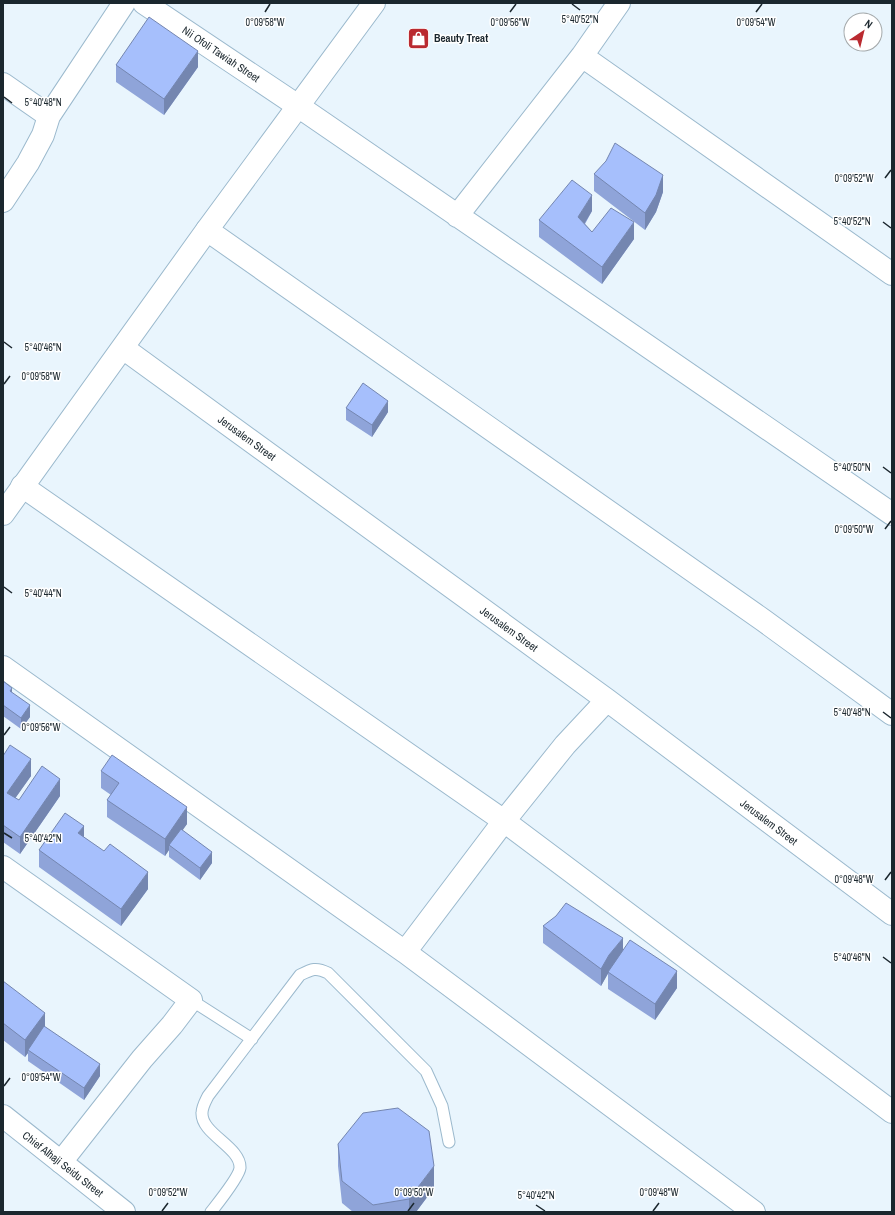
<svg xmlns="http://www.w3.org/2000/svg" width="895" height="1215" viewBox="0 0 895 1215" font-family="'Archivo Narrow',sans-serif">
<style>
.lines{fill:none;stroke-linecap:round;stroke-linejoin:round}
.service-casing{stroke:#9bb9cd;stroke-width:13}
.minor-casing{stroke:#9bb9cd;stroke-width:24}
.tertiary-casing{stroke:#9bb9cd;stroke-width:24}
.secondary-casing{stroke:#9bb9cd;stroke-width:24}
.service{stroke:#fff;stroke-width:11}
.minor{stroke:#fff;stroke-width:22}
.tertiary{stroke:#fff;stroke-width:22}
.secondary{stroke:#fff;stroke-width:22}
.wall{fill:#8fa4d9}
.shaded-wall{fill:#7486b0}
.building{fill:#a6bffc;stroke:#7486b0}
.ticks{fill:none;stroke:#1b272e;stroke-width:1.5}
.labels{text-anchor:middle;stroke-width:3;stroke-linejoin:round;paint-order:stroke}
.poi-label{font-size:11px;font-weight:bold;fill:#1b272e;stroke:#fff;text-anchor:start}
.street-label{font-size:11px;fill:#1b272e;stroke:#fff}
.ticks-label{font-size:10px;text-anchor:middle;fill:#1b272e;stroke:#fff;stroke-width:3;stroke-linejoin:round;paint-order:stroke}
</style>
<rect width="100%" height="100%" fill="#e9f5fd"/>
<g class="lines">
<defs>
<path id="service" d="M191,1000l61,39
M211,1212c7,-9 28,-35 29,-44 1,-21 -39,-34 -38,-55 0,-6 3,-11 6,-17l92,-121c12,-6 16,-8 28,-2l98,98 16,35 7,36"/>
<path id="minor" d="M144,3l154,103 594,408
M582,56l310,218
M3,84l46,32
M3,201l25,-38 15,-28 6,-19 75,-113
M457,216l125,-160 37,-53
M207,230l556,390 129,94
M123,348l484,352 285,214
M22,486l482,335 388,291
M3,667l402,285 349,260
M3,867l188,133 -19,25 -30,34 -81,103
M405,952l99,-131 61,-76 42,-45"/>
<path id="tertiary" d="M3,514l204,-284 167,-227"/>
<path id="secondary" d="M3,1116l121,96"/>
</defs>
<use href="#service" class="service-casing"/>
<use href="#minor" class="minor-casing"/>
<use href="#tertiary" class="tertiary-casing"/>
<use href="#secondary" class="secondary-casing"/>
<use href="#service" class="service"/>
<use href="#minor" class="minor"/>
<use href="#tertiary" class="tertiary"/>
<use href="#secondary" class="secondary"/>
</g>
<path class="wall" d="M116,65l82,2 -34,48 -48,-33z
M594,174l69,18 -7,20 -11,18 -51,-39z
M592,211l-7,13 7,8 42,7 -32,45 -63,-47v-17z
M346,408l42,4 -16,25 -26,-17z
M3,681l27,36 -9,12 -18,-13z
M3,756l28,20 -16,22 4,2 41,-4 -40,58 -17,-12z
M101,771l86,53 -5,6 30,33 -12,17 -31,-23v-7l-4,6 -58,-39v-17l4,-5 -10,-7z
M84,837l64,52 -27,37 -82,-59v-17z
M543,926l80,25 54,37 -22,32 -47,-31v-16l-7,13 -58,-43z
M3,981l42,46 55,49 -16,24 -56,-39v-8l-3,4 -22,-17z
M338,1144l96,44 -18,24h-63l-11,-9 -4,-37z"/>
<path class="shaded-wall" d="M198,51v16l-34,48v-16z
M663,175v17l-7,20 -11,18v-17z
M592,195v16l-14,23v-17z
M634,222v17l-32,45v-17z
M388,401v11l-16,25v-12z
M12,688v11l-2,-8z
M30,705v12l-9,12v-11z
M31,759v17l-24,34v-17z
M60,779v17l-40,58v-17z
M187,807v17l-16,23 -2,-2v5l-4,6v-17z
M84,826v16l-6,-9z
M212,852v11l-12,17v-12z
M148,872v17l-27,37v-17z
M623,938v17l-14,17 -8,14v-17l8,-14z
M677,971v17l-22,32v-16z
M45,1013v17l-17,20v3l-3,4v-17z
M100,1064v12l-16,24v-12z
M434,1166v22l-18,24h-7v-13z"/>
<path class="building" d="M149,17l49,34 -34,48 -48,-34z
M615,143l48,32 -7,20 -11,18 -51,-39 12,-13z
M572,180l20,15 -14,22 14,15 19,-24 23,14 -32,45 -63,-47z
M363,383l25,18 -16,24 -26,-17z
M3,681l9,7 -2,3 20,14 -9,13 -18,-13z
M10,745l21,14 -24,34 12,7 23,-34 18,13 -40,58 -17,-12v-69z
M112,755l75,52 -22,32 -58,-39 12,-17 -18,-12z
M65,813l19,13 -6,7 26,18 6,-7 38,28 -27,37 -82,-59z
M181,829l31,23 -12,16 -31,-23z
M566,903l57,35 -14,17 -8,14 -58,-43 13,-10z
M630,940l47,31 -22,33 -47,-32z
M3,981l42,32 -20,27 -22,-17z
M44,1026l56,38 -16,24 -56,-38z
M398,1108l31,23 5,35 -25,33 -36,6 -31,-24 -4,-37 25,-31z"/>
<path class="ticks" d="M572,4l8,6M265,12l5,-8M510,12l6,-8M756,12l6,-8M4,97l8,6M885,178l6,-8M883,222l8,6M4,342l8,6M4,384l6,-8M883,467l8,6M885,529l6,-8M4,587l8,6M883,712l8,6M4,735l6,-8M4,833l8,5M885,880l6,-8M883,957l8,6M4,1086l6,-8M536,1205l9,6M162,1211l6,-8M408,1211l6,-8M653,1211l6,-8"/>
<defs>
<symbol id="shop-square" viewBox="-11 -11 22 22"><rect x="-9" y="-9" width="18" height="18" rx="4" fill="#ba2a30" stroke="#fff"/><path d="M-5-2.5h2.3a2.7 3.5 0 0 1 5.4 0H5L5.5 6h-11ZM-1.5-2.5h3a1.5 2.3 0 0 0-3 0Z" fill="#fff"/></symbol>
</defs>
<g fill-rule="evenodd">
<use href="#shop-square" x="406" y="26" width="25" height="25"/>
</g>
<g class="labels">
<g class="poi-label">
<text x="434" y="42">Beauty Treat</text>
</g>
<g class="street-label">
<text transform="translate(221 54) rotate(34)" y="4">Nii Ofoli Tawiah Street</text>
<text transform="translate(247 438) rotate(36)" y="4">Jerusalem Street</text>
<text transform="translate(509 629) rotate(36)" y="4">Jerusalem Street</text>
<text transform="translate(769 822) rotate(37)" y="4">Jerusalem Street</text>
<text transform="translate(63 1164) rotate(38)" y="4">Chief Alhaji Seidu Street</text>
</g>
</g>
<g class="ticks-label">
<text x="580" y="23">5°40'52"N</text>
<text x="265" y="26">0°09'58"W</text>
<text x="510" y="26">0°09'56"W</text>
<text x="756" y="26">0°09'54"W</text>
<text x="43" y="106">5°40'48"N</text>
<text x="854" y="182">0°09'52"W</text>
<text x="852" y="225">5°40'52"N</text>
<text x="43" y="351">5°40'46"N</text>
<text x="41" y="380">0°09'58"W</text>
<text x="852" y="471">5°40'50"N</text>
<text x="854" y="533">0°09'50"W</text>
<text x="43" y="597">5°40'44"N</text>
<text x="852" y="716">5°40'48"N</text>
<text x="41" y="731">0°09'56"W</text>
<text x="43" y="842">5°40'42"N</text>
<text x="854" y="883">0°09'48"W</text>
<text x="852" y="961">5°40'46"N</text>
<text x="41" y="1081">0°09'54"W</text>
<text x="168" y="1196">0°09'52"W</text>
<text x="414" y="1196">0°09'50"W</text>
<text x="659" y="1196">0°09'48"W</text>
<text x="536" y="1199">5°40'42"N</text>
</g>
<rect width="895" height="1215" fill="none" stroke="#1b272e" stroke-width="8"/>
<g transform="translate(863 32) rotate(35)"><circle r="19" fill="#ffffff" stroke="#a4a9ab"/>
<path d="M0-3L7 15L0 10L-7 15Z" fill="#ba2a30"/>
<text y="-6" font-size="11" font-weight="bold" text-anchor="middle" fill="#1b272e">N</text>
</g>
</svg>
